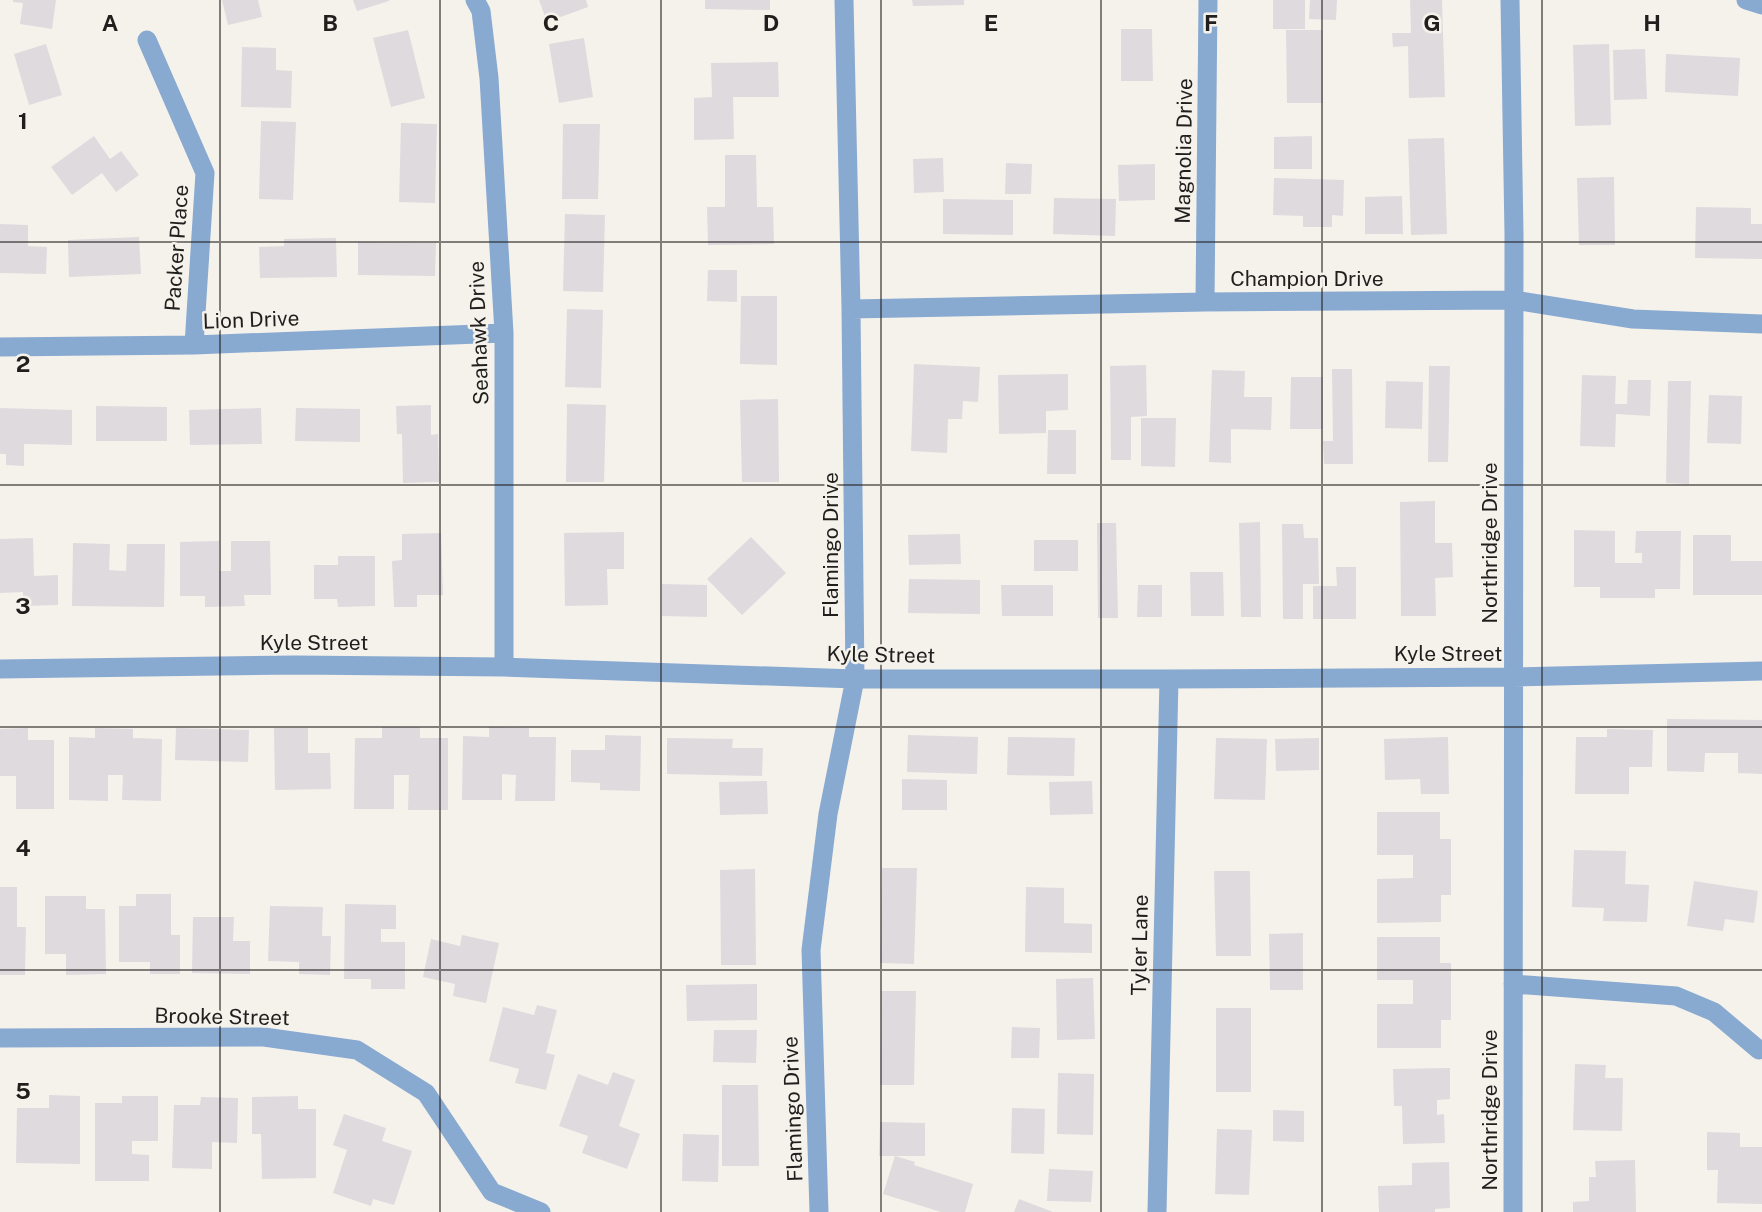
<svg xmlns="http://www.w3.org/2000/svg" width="1762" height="1212" viewBox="0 0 1762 1212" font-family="'Public Sans',sans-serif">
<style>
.building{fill:#dfdade}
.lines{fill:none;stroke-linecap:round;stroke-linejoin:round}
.minor{stroke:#88a9d0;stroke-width:19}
.grid{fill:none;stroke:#201f1d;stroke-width:2;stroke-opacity:0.55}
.labels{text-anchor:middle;stroke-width:5;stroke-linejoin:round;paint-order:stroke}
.street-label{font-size:21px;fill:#201f1d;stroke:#f5f2ec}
.grid-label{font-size:23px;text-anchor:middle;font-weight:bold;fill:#201f1d;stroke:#f5f2ec;stroke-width:5;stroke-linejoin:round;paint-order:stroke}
</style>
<rect width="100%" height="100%" fill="#f5f2ec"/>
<path class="building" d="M13,0h43l-4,29 -32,-5 3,-21 -10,-1z
M222,0h36l4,17 -34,8z
M353,0h36v1l-32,10z
M539,0h47l2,7 -41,15z
M705,0h65v10l-65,-1z
M912,0h52v5l-51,1z
M1273,0h32v29h-32z
M1310,0h27l-1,20 -27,-1z
M1410,0h32l3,97 -36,1 -1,-52 -15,1 -1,-14h19z
M1121,29h31l1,52h-32z
M408,30l17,68 -34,9 -18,-69z
M1286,30h37v73h-36z
M584,38l9,59 -34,6 -10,-59z
M46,44l16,51 -33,10 -15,-51z
M1609,44l2,81 -36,1 -2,-81z
M242,47l34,1v22l16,1 -1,37 -50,-1z
M1645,49l2,50 -33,1 -1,-50z
M1666,54l74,4 -2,38 -73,-4z
M778,62l1,35h-46l1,42 -40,1v-42l18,-1 -1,-34z
M261,121l35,1 -3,78 -34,-1z
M401,123l36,1 -2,79 -36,-1z
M563,124h37l-2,75h-36z
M94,136l16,23 11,-8 18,24 -23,17 -14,-19 -30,22 -21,-28z
M1312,136v33h-38v-32z
M1444,138l3,96 -36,1 -3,-96z
M725,155h31l1,52h16l1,37 -66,1 -1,-38h18z
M943,158l1,34 -30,1 -1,-34z
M1006,163l26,1 -1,30h-26z
M1155,164v36l-36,1 -1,-36z
M1614,177l1,68h-36l-2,-67z
M1274,178l70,2 -1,36 -11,-1v12h-29v-11l-30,-1z
M1402,196l1,38h-38v-37z
M1054,198l62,1 -1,37 -62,-2z
M943,199l70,1v35l-70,-1z
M1696,207l55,1v16h11v35l-67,-1z
M565,214l40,1 -2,77 -40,-1z
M0,224l28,1v21l19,1 -1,27 -46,-1z
M139,237l2,37 -72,3 -1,-37z
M336,238l1,39 -77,1 -1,-31 25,-1v-7z
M358,242l78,1 -1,33 -77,-1z
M708,270h29v32l-30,-1z
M741,296h36v69l-37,-1z
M567,309l36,1 -2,78 -36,-1z
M914,364l66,3 -2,35 -15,-1 -1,18h-14l-1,34 -36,-2z
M1146,365l1,51 -16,1v43h-20l-1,-94z
M1429,366h21l-2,96h-20z
M1332,369h20l1,95h-29l-1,-23h10z
M1212,370l33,1 -1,26h28l-1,33 -40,-1v34l-22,-1z
M1068,374v36l-22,1v22l-47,1 -1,-59z
M1582,375l34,1 -1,28h12l1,-24h23l-1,36 -34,-2 -1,33 -35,-1z
M1291,377h32v52h-33z
M1386,381l37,1 -1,47 -37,-1z
M1668,381h23l-2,103 -23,-1z
M1709,395l33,1 -1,48 -34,-1z
M778,399l1,83h-37l-2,-82z
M567,404l39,1 -2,77h-38z
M431,405v30l7,-1 1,48 -36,1 -1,-49h-5l-1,-28z
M96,406l71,1v34h-71z
M0,408l72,2v35l-48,-1v22l-18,-1v-11h-6z
M261,408l1,36 -72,1 -1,-35z
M296,408l64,1v33l-65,-1z
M1141,418h35l-1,49 -34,-1z
M1048,430h28v44h-29z
M1435,501v42h17l1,34 -18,1 1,38h-35l-1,-114z
M1260,522l1,95h-20l-2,-94z
M1097,523h19l2,95h-20z
M1282,524h21l1,14h14l1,46h-16v35h-20z
M1574,530l41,1v32h27v-10h-7l1,-22h45l-1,58h-25v9h-55v-11h-26z
M624,532v37h-17l1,36 -43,1 -1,-73z
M441,533l2,62h-26v12h-23l-2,-46 10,-1v-26z
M960,534l1,30 -52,1 -1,-30z
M1693,535h38v26h31v34h-69z
M751,537l35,36 -44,42 -35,-36z
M33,538l1,38 24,-1v30l-35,1v-14l-23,1v-54z
M1034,540h44v31h-44z
M219,541v30h12v-30h39l1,54h-27l1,11 -40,1v-11h-25v-54z
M73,543l37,1 -1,26 17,1 1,-27h38l-1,63 -92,-1z
M338,556h37v50l-37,1 -1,-8h-23v-34h24z
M1336,567h20v52h-43v-33h24z
M1190,572h33l1,44h-33z
M909,579l71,1v34l-72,-1z
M662,584l45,1v32l-45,-1z
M1001,585h52v31h-51z
M1138,585h24v32h-25z
M1667,719l95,1v54l-24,-1v-20h-33l-1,19 -37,-1z
M382,727h38v11h28v72h-40l1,-35h-15v34h-40l1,-71h27z
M489,727l40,1v9h27l-1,64h-40l1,-26 -14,-1v26h-40l1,-64 26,1z
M28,728v12h26v69h-38v-33h-16v-47z
M95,728l38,1v9l29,1 -1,62 -39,-1 1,-25h-15v26l-39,-1v-63l26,1z
M176,728l73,2 -1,32 -73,-2z
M274,728h34v25h22l1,36 -56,1z
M1607,729l46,1 -1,37h-23v27h-54l1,-57h31z
M605,735l36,1 -1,55 -40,-1v-7l-29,-1v-32h34z
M908,735l70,2 -1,37 -70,-2z
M1008,737l67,1 -1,38 -67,-1z
M1448,737l1,57h-28l-1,-15 -35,1 -1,-41z
M667,738l66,1 -1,9h31l-1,28 -95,-2z
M1216,738l51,1 -2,61 -51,-1z
M1319,738v32l-43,1 -1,-32z
M902,779l45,1v30h-45z
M767,781l1,33 -48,1 -1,-33z
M1092,781l1,33 -43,1 -1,-33z
M1377,812h63v27h11v56h-10v27l-64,1v-44l36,-1v-23h-36z
M1574,850l52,1 -1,33 24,1 -2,37 -44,-1 1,-13 -32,-1z
M882,868h35l-3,96 -34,-1z
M755,869l1,96h-35l-1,-95z
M1214,871h36l1,85h-35z
M1694,881l64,10 -4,32 -29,-4 -2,12 -36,-5z
M0,887h17v40h9l-1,48h-25z
M1026,887l38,1v35l28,1v29l-67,-1z
M136,894h35v41h9v39h-30v-12h-31v-56h17z
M45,896h41v13h19l1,65 -40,1v-21h-21z
M345,904l51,1v24h-15v13h24v47h-34v-10h-27z
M270,906l53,1 -1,29h9l-1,39 -31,-1v-12l-31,-1z
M193,917h41l-1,24h17v33l-58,-1z
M1303,933v57h-33l-1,-56z
M462,935l37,8 -13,60 -33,-7 2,-12 -32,-7 8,-38 29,7z
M1377,937h63v26h11v57h-10v28h-64v-44h36v-24h-36z
M1093,978l2,61 -38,1 -1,-61z
M757,984v36l-70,1 -1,-36z
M881,991h35l-2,94h-34z
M537,1005l20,5 -11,43 9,2 -9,35 -31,-7 4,-14 -30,-8 14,-54 31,8z
M1216,1008h35v84h-35z
M1012,1027l28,1 -1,30h-28z
M714,1030h43l-1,33 -43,-1z
M1575,1064l31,1 -1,13h18l-1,53 -49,-1z
M1450,1068v31l-13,1v15l7,-1 1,29 -42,1 -1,-38h-8l-1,-37z
M613,1072l22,8 -16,46 21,8 -13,35 -45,-16 6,-17 -29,-10 19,-52 30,11z
M1058,1073l36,1 -1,61 -36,-1z
M722,1085h36l1,81h-37z
M49,1095l31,1v68l-64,-1 1,-55h32z
M122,1096h36v45h-26v13l17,1v26h-54v-78h27z
M298,1096v13h18v69l-54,1 -1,-45h-9v-37z
M201,1097l37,1 -1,45 -25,-1v27l-40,-1 2,-63h26z
M1012,1108l33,1 -1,45 -33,-1z
M1273,1110l31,1v31l-31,-1z
M344,1114l42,14 -4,13 30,10 -18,54 -21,-6 -2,7 -38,-13 14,-43 -14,-5z
M880,1122l45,1v33h-46z
M1217,1129l35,1 -3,65 -34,-1z
M1707,1132l33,1v14h22v57l-45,-1 1,-33h-11z
M683,1134l36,1 -1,47 -36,-1z
M895,1156l20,6 -1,3 59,19 -8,28h-24l-58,-18z
M1635,1160l1,52h-63v-10l16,-1v-24h7l-1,-16z
M1449,1162l1,46 -15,1v3h-56l-1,-26 34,-1v-22z
M1049,1169l44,2 -2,31 -44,-1z
M1019,1199l34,13h-39z"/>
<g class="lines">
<path class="minor" d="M475,0l6,11 8,67 15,255v334
M1510,0l4,234 -1,978
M1746,0l16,5
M147,40l58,133 -11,172
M1205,302l3,-302
M851,309l354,-7 309,-2 119,19 129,5
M0,347l194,-2 310,-12
M0,669l296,-4 208,2 351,12h314l344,-2 249,-6
M1513,984l163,12 38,16 45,38
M0,1038l264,-1 93,13 69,43 66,99 49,20
M819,1212l-8,-262 17,-136 27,-135 -4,-370 -7,-309
M1157,1212l12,-533"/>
</g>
<path class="grid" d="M220,0v1212M440,0v1212M661,0v1212M881,0v1212M1101,0v1212M1322,0v1212M1542,0v1212M0,242h1762M0,485h1762M0,727h1762M0,970h1762"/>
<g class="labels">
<g class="street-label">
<text transform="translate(1184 151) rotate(-89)" y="7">Magnolia Drive</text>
<text transform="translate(177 248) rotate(-86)" y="7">Packer Place</text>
<text x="1307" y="286">Champion Drive</text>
<text transform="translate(251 320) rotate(-2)" y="7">Lion Drive</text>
<text transform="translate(479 333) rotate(-92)" y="7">Seahawk Drive</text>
<text transform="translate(1490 543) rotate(-90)" y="7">Northridge Drive</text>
<text transform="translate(831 545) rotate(-90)" y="7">Flamingo Drive</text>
<text x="314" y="650">Kyle Street</text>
<text x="1448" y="661">Kyle Street</text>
<text transform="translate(881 655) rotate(1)" y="7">Kyle Street</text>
<text transform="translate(1140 945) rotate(-89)" y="7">Tyler Lane</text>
<text transform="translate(222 1017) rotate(1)" y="7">Brooke Street</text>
<text transform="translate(793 1109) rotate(-92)" y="7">Flamingo Drive</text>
<text transform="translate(1490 1110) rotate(-90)" y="7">Northridge Drive</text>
</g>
</g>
<g class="grid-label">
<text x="110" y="31">A</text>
<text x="330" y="31">B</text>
<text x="551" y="31">C</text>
<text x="771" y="31">D</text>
<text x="991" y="31">E</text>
<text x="1211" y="31">F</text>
<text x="1432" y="31">G</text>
<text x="1652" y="31">H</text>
<text x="23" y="129">1</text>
<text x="23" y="372">2</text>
<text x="23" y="614">3</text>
<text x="23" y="856">4</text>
<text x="23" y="1099">5</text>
</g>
</svg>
